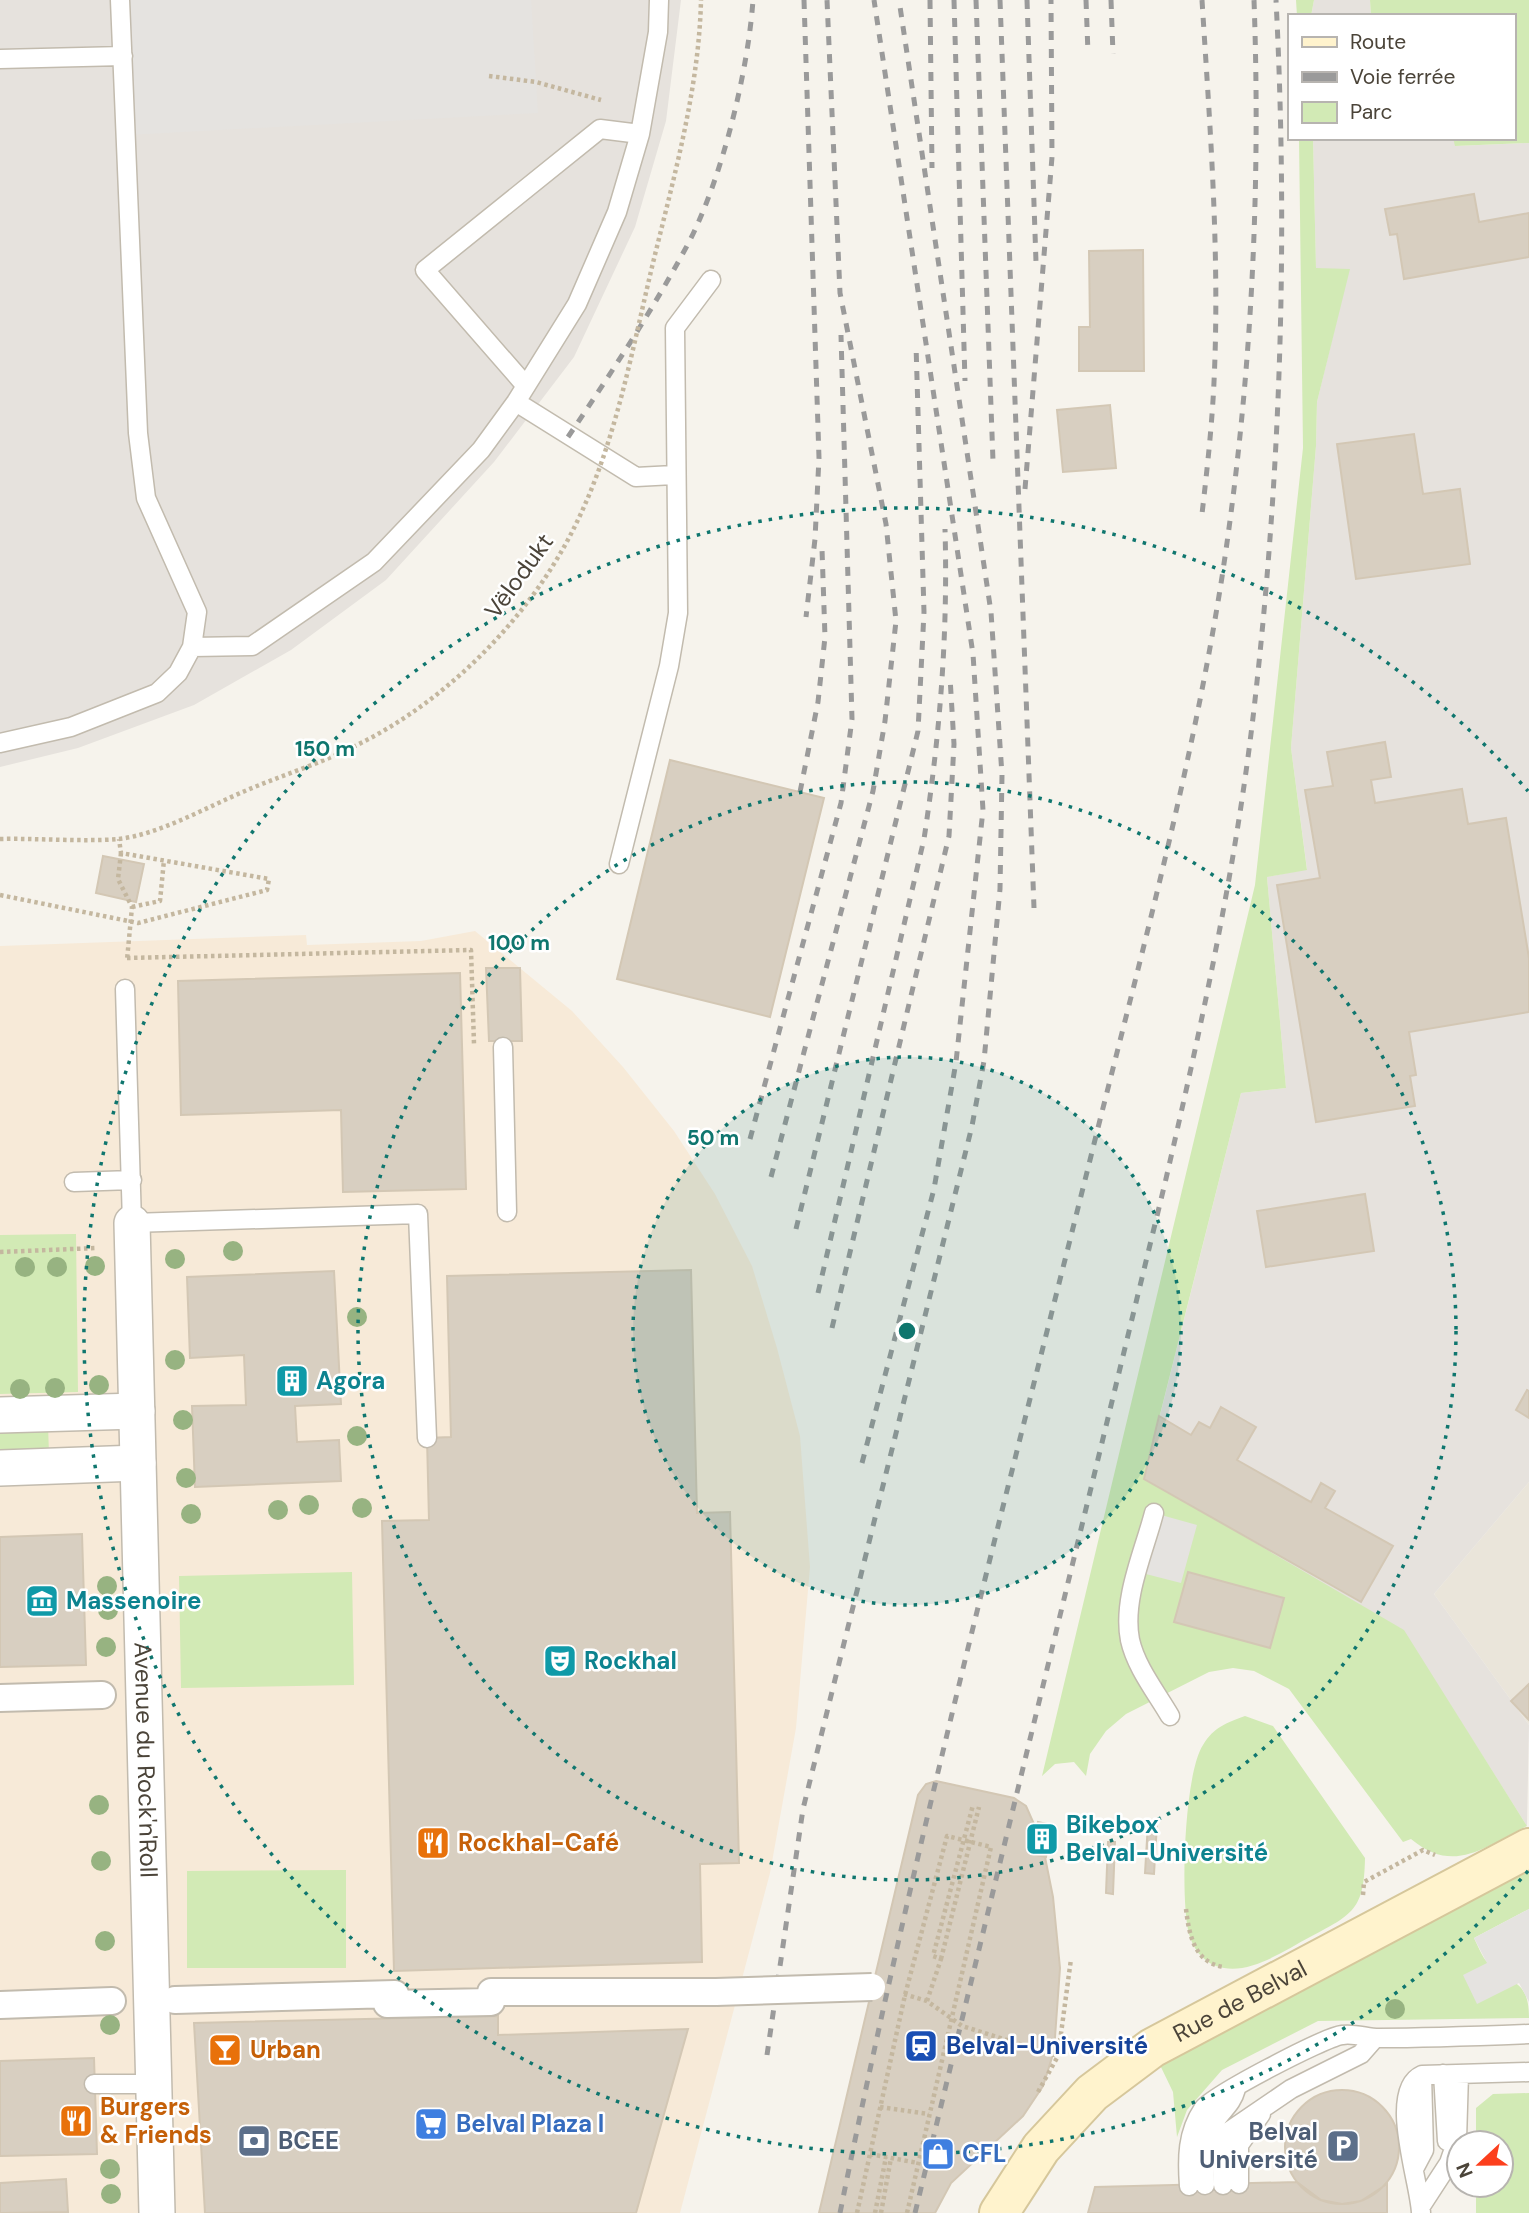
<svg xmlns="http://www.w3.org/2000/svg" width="1529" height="2213" viewBox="0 0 1529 2213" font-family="'DM Sans',sans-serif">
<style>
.residential{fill:#eae5da}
.commercial{fill:#f7ead8}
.industrial{fill:#e6e2dd}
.green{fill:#d2eab5}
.parking{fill:#e5e3e0}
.building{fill:#d8cfc1;stroke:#d3c7b4;stroke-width:2}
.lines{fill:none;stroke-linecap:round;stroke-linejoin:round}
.service-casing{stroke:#c2bbae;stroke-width:21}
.pedestrian-casing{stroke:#c2bbae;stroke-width:30}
.minor-casing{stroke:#c2bbae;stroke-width:38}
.secondary-casing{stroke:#d6c79b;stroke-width:42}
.path{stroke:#c4b79f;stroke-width:4.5;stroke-dasharray:3.5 3.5;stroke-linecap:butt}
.service{stroke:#fff;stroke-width:18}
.pedestrian{stroke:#fff;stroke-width:26}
.minor{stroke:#fff;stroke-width:35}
.secondary{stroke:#fff3cd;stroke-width:38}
.rail{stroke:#9a9a9a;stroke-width:5;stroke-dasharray:9 9;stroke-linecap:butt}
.pedestrian-bridge-casing{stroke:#c2bbae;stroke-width:30;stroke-linecap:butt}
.path-bridge{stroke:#c4b79f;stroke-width:4.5;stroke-dasharray:3.5 3.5;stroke-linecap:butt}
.pedestrian-bridge{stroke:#fff;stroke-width:26}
.tree{fill:#97b381}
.ring{fill:none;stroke:#0f766e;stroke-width:3.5;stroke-dasharray:3.5 7}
.labels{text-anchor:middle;stroke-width:5;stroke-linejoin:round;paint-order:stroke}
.street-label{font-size:24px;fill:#4b4439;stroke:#fff}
.culture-label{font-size:24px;font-weight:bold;fill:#0d838f;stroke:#fff;text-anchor:start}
.food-label{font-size:24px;font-weight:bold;fill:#c56008;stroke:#fff;text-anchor:start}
.transit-label{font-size:24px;font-weight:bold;fill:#164399;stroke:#fff;text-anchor:start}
.shop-label{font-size:24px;font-weight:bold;fill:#366cbe;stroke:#fff;text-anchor:start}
.service-label{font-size:24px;font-weight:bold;fill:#4e5e75;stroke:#fff;text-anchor:end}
.centre{fill:#0f766e;stroke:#fff;stroke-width:3.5}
.ring-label{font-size:21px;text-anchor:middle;font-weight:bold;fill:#0f766e;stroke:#fff;stroke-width:5;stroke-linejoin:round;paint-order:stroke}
</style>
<rect width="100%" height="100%" fill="#f6f3ec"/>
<path class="residential" d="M1529,1482v243l-95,-131z"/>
<path class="commercial" d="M475,931l97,80 51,56 51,64 41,63 37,72 25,82 23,88 10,131 -14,161 -26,145 -90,340h-680v-1267l306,-11 1,10 114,-4z"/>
<path class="industrial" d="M0,0h681l-15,121 -31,106 -61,130 -80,105 -108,118 -95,70 -97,55 -116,43 -78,19z
M1314,0h56l1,16h-60z
M1313,138h140l3,8 73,-3v1339l-95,112 95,131 -2,101 -124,-196 -259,-151 97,-386 45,-5 -19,-211 40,-8 -16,-121 25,-302 1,-44 32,-133h-33z"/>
<path class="green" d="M1296,0h18l-3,16h-14z
M1370,0h159v143l-74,3 -2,-8h60v-122h-142z
M1299,138h14l3,130 34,1 -33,133 -1,44 -25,302 16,122 -40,7 19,211 -45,5 -97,385 260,152 123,196c-43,21 -73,49 -116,13l-8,3 -114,-153 -35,-18 -21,-3 -24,4 -83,42 -20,17 -16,23 -4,22 -12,-14 -19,2 -13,12 213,-891 48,-437z
M76,1234l2,158 -78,2v-159z
M48,1425l1,29 -49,2v-29z
M352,1572l2,113 -173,3 -2,-112z
M1245,1716l28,10 92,132c-1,51 -11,56 -55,79 -27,14 -62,40 -94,29 -14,-5 -23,-18 -27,-32 -9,-34 -5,-160 14,-189 11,-18 23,-22 42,-29z
M346,1870v98h-159v-97z
M1529,1870v39l-55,29c4,8 8,19 14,25 22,22 41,15 41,55l-211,3 -96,49 -35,40 -10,27 -4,-45 -14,-29z
M1529,2093v120h-53v-28h25v-42h-25v-35l17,-14z"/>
<path class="parking" d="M120,0h411l7,113 -411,22z
M1154,1513l43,12 -16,58 -43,-11z
M1529,1909v93l-10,-19 -42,21 -14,-29 24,-12 -13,-25z"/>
<path class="building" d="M1474,194l5,28 50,-9v44l-125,22 -7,-45 -7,1 -5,-26z
M1143,250l1,121h-65v-44h11l-1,-76z
M1110,405l6,63 -53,4 -6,-62z
M1414,434l9,60 37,-5 10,75 -114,15 -19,-135z
M1385,742l6,35 -20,3 4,23 87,-14 6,35 38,-6 23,140v54l-120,20 7,43 -6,1 5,30 -99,16 -39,-237 43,-7 -15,-88 28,-4 -6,-34z
M670,760l154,38 -54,219 -153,-38z
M103,856l41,8 -8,38 -40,-9z
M486,968h34l2,73h-33z
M460,973l6,216 -123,3 -2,-82 -160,5 -3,-134z
M1365,1194l9,57 -108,16 -9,-56z
M691,1270l6,243 33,-1 9,351 -39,1 2,98 -308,9 -12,-450 47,-1 -2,-82 24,-1 -4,-161z
M334,1271l7,133 -46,2 2,36 42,-2 2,41 -146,6 -3,-81 54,-1 -2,-50 -54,3 -3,-81z
M1527,1390l2,1v27l-13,-8z
M1221,1407l35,20 -19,33 74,42 10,-19 14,8 -10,17 68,38 -32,56 -217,-123 15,-63 32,19 8,-13 11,6z
M82,1534l4,131 -86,2v-130z
M1188,1572l96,26 -14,50 -96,-26z
M1529,1684v36l-18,-19z
M936,1781l78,17 12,8 16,36 11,55 7,71 -6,83 -11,35 -20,30 -72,67 -16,30h-116l99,-418 8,-11z
M1038,1822l14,3 -6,32 -15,-3z
M1148,1823l9,1 -3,50 -9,-1z
M1108,1842h7l-2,52 -7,-1z
M498,2016v19l190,-6 -52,184h-431l-11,-190z
M94,2058l3,96 -97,2v-95z
M1285 2147a57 57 0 1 1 114 0a57 57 0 1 1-114 0Z
M66,2179l2,33 -68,1v-30z
M1297,2182l24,18 21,4 19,-3 26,-17v29h-299l7,-26z"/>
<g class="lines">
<defs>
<path id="service" d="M120,0l18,433 8,65 51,114 -5,35
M0,59l123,-3
M526,386l-101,-116 175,-141 40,5
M516,402l120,75 38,-2
M0,743l71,-16 86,-34 21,-20 14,-26 60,-1 122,-84 107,-112 35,-48 61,-98 40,-92 23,-78 18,-102 1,-32
M619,864l50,-198 9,-53 -3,-285 36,-48
M125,989l7,234 286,-9 9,224
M503,1047l4,165
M74,1182l58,-2
M1154,1513c-10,39 -32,86 -24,127 6,27 26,52 40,76
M1443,2074l4,67
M94,2084h60
M1415,2167l9,-17 -2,-75
M1239,2184v-39l22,-31
M1205,2185c-1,-21 -2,-45 10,-64 8,-12 17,-17 21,-32
M1223,2185l-1,-36 6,-17 63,-43 70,-35 14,-16
M1189,2186c-2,-28 -2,-53 14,-77 7,-12 122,-72 139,-74 13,-2 25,3 37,3 50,0 100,-2 150,-4
M1421,2206l28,-43 8,-23 2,-66
M1421,2213c-1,-31 -34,-122 1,-138l107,-3"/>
<path id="pedestrian" d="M0,1698l102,-3
M175,2000l220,-6
M387,2004l104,-2v-10h225
M0,2005l112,-4"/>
<g id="minor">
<path id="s1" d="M132,1223l25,990"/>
<path d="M0,1415l137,-4"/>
<path d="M0,1468l138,-5"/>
</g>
<g id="secondary">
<path id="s2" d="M999,2213l42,-65 51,-55 60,-45 377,-200"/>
</g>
</defs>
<use href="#service" class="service-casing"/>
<use href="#pedestrian" class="pedestrian-casing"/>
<use href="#minor" class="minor-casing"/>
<use href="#secondary" class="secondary-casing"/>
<path class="path" d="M489,76l47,6 65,18
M121,853l-3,26 14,28 -5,53
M132,907l28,-6 4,-41
M127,958l344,-8 3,94
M0,1252l97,-4
M1363,1895l1,-13 59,-32 12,5
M1186,1909c3,25 8,54 38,58
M941,1959l38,-152
M904,1994l23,7 35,25 96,30 13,-97
M927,2001l14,-42 -8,-3 40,-151
M1038,2092l20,-36
M880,2107l49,7
M870,2154l48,9
M857,2213l48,-218 42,-159 44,11 -84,366
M875,2213l11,-56
M881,2213l10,-55"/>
<use href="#service" class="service"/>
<use href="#pedestrian" class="pedestrian"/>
<use href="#minor" class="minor"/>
<use href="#secondary" class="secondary"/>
<path class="rail" d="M804,0l15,458 -4,81 -9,78
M930,0l2,168
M954,0l11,381
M976,0l17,461
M1000,0l34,908
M1027,0l9,262
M1086,0l2,53
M1111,0l2,54
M1202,0c8,127 18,255 12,382 -2,44 -7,88 -12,132
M568,437c43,-64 85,-127 121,-195 33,-64 59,-170 64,-242
M1025,489l27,-332 -1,-157
M800,792l18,-90 7,-65 -3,-88
M750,1139l91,-336 11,-84 -11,-384
M771,1177l102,-386 12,-70 11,-100 -10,-97 -46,-231 -13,-293
M796,1229l122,-498 6,-119 -8,-267
M818,1293l106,-454c16,-105 24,-205 21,-310
M832,1328l117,-492 5,-92 -4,-67
M862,1463l72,-274 22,-127 27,-252 -10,-156 -99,-654
M767,2055l36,-246 169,-683 12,-65 16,-172 2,-114 -11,-163 -92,-612
M840,2213c71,-352 162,-701 249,-1049 48,-194 102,-389 133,-587 29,-191 39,-384 32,-577
M915,2213l250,-1030c37,-160 72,-320 90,-483 26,-233 33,-466 21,-700"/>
<defs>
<path id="pedestrian-bridge" d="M716,1992l156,-5"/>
</defs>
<use href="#pedestrian-bridge" class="pedestrian-bridge-casing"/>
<path class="path-bridge" d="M0,839c36,-1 83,3 118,0 40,-4 89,-32 127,-48 37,-16 78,-28 114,-47 89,-44 171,-127 215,-216 41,-82 57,-173 78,-261 21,-87 47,-177 49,-267
M0,895l138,28 129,-33 2,-11 -148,-26 -2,-14"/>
<use href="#pedestrian-bridge" class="pedestrian-bridge"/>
</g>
<g class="tree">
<circle cx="233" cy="1251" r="10"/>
<circle cx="175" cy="1259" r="10"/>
<circle cx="95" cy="1266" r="10"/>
<circle cx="25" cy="1267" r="10"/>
<circle cx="57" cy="1267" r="10"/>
<circle cx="357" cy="1317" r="10"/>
<circle cx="175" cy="1360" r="10"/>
<circle cx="99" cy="1385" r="10"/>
<circle cx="55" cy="1388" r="10"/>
<circle cx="20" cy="1389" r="10"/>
<circle cx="183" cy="1420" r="10"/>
<circle cx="357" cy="1436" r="10"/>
<circle cx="186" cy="1478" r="10"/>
<circle cx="309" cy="1505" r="10"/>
<circle cx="362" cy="1508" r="10"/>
<circle cx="278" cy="1510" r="10"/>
<circle cx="191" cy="1514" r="10"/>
<circle cx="107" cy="1586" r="10"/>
<circle cx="108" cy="1610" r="10"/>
<circle cx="106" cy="1647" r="10"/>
<circle cx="99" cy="1805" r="10"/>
<circle cx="101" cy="1861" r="10"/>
<circle cx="105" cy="1941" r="10"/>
<circle cx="1395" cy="2009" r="10"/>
<circle cx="110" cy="2025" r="10"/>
<circle cx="110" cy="2169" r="10"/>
<circle cx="111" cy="2194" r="10"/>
</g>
<circle cx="907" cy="1331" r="274" fill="#0f766e" fill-opacity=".12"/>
<g class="ring">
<circle cx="907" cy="1331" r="274"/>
<circle cx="907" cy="1331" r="549"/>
<path d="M1528 1871A823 823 0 1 1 1528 791"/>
</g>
<defs>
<symbol id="building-square" viewBox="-11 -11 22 22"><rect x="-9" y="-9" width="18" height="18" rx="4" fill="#0f9aa8" stroke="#fff"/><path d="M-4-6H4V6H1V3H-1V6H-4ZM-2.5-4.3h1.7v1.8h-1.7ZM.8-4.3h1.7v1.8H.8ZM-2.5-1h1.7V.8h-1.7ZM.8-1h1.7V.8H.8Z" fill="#fff"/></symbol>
<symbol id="museum-square" viewBox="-11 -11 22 22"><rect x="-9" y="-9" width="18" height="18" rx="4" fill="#0f9aa8" stroke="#fff"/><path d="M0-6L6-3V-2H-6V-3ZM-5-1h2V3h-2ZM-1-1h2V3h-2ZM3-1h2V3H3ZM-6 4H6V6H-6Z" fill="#fff"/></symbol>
<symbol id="theatre-square" viewBox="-11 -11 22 22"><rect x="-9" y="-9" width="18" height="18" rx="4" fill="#0f9aa8" stroke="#fff"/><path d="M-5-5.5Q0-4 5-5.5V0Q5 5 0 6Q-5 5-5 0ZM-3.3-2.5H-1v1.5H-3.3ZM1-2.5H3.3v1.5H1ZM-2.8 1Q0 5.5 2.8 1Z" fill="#fff"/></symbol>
<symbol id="restaurant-square" viewBox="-11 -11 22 22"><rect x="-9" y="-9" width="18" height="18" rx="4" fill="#e8710a" stroke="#fff"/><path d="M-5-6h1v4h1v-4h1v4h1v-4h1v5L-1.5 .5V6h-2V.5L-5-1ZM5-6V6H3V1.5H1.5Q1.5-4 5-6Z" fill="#fff"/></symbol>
<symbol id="station-square" viewBox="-11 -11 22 22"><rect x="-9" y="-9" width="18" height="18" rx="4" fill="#1a4fb4" stroke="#fff"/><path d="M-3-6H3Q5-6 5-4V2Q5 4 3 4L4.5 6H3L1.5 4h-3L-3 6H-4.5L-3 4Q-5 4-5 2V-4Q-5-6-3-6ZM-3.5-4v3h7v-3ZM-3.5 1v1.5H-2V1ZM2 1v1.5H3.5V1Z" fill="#fff"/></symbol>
<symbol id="bar-square" viewBox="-11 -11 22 22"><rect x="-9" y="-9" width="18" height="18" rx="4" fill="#e8710a" stroke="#fff"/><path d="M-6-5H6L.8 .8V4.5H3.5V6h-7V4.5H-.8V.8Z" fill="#fff"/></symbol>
<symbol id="supermarket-square" viewBox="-11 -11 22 22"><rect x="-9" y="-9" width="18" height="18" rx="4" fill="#3f7fe0" stroke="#fff"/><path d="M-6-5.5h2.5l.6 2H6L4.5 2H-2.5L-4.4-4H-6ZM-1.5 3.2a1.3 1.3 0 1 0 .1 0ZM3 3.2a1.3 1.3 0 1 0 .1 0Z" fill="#fff"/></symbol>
<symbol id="bank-square" viewBox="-11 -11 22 22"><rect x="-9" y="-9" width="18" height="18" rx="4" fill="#5c6f8a" stroke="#fff"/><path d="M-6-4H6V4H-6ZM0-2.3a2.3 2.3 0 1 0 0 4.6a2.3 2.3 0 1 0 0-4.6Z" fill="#fff"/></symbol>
<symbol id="parking-square" viewBox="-11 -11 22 22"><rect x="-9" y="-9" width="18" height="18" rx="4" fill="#5c6f8a" stroke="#fff"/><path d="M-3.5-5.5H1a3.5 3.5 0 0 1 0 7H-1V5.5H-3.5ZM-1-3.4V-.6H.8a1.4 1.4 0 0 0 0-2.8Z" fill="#fff"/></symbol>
<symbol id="shop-square" viewBox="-11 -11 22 22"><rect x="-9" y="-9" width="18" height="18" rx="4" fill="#3f7fe0" stroke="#fff"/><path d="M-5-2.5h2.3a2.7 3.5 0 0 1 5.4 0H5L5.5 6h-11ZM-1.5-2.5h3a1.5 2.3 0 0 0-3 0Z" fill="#fff"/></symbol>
</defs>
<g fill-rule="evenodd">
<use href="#building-square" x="273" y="1362" width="38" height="38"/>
<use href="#museum-square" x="23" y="1582" width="38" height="38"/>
<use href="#theatre-square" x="541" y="1642" width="38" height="38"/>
<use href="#building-square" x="1023" y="1820" width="38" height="38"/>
<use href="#restaurant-square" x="414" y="1824" width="38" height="38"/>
<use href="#station-square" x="902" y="2027" width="38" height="38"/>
<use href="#bar-square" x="206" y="2031" width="38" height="38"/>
<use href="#restaurant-square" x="57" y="2102" width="38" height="38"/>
<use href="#supermarket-square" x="412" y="2105" width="38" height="38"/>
<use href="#bank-square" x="235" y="2122" width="38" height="38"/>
<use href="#parking-square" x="1324" y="2127" width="38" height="38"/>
<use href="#shop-square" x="919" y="2135" width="38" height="38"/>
</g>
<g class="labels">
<g class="street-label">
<text transform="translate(519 576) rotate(-54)" y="8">Vëlodukt</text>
<text dy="8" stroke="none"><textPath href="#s1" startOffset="537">Avenue du Rock'n'Roll</textPath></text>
<text dy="8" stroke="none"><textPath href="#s2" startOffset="327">Rue de Belval</textPath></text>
</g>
<g class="culture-label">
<text x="316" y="1389">Agora</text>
<text x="66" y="1609">Massenoire</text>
<text x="584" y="1669">Rockhal</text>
<text x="1066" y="1833">Bikebox<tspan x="1066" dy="28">Belval-Université</tspan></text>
</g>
<g class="food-label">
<text x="458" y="1851">Rockhal-Café</text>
<text x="250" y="2058">Urban</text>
<text x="100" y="2115">Burgers<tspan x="100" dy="28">&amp; Friends</tspan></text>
</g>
<g class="transit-label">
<text x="946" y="2054">Belval-Université</text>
</g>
<g class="shop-label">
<text x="456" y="2132">Belval Plaza I</text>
<text x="962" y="2162">CFL</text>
</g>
<g class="service-label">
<text x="1318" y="2140">Belval<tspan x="1318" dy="28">Université</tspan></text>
<text x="278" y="2149" text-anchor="start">BCEE</text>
</g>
</g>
<circle cx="907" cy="1331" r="10" class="centre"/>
<g class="ring-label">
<text x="325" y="756">150 m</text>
<text x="519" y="950">100 m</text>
<text x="713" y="1145">50 m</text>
</g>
<rect x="1288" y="14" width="228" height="126" fill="#ffffff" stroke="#b7b4b0" stroke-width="2"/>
<rect x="1302" y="37" width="35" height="10" fill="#fff3cd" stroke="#b7b4b0" stroke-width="2"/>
<text x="1350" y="49" font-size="21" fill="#4b4439">Route</text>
<rect x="1302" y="72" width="35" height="10" fill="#9a9a9a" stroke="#b7b4b0" stroke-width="2"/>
<text x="1350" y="84" font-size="21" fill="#4b4439">Voie ferrée</text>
<rect x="1302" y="102" width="35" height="21" fill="#d2eab5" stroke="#b7b4b0" stroke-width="2"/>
<text x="1350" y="119" font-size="21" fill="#4b4439">Parc</text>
<g transform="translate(1480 2164) rotate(248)"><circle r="33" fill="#ffffff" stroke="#b7b4b0" stroke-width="2"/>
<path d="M0-5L12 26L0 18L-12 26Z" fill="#fc3f1d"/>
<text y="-10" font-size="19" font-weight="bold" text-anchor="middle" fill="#4b4439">N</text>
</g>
</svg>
